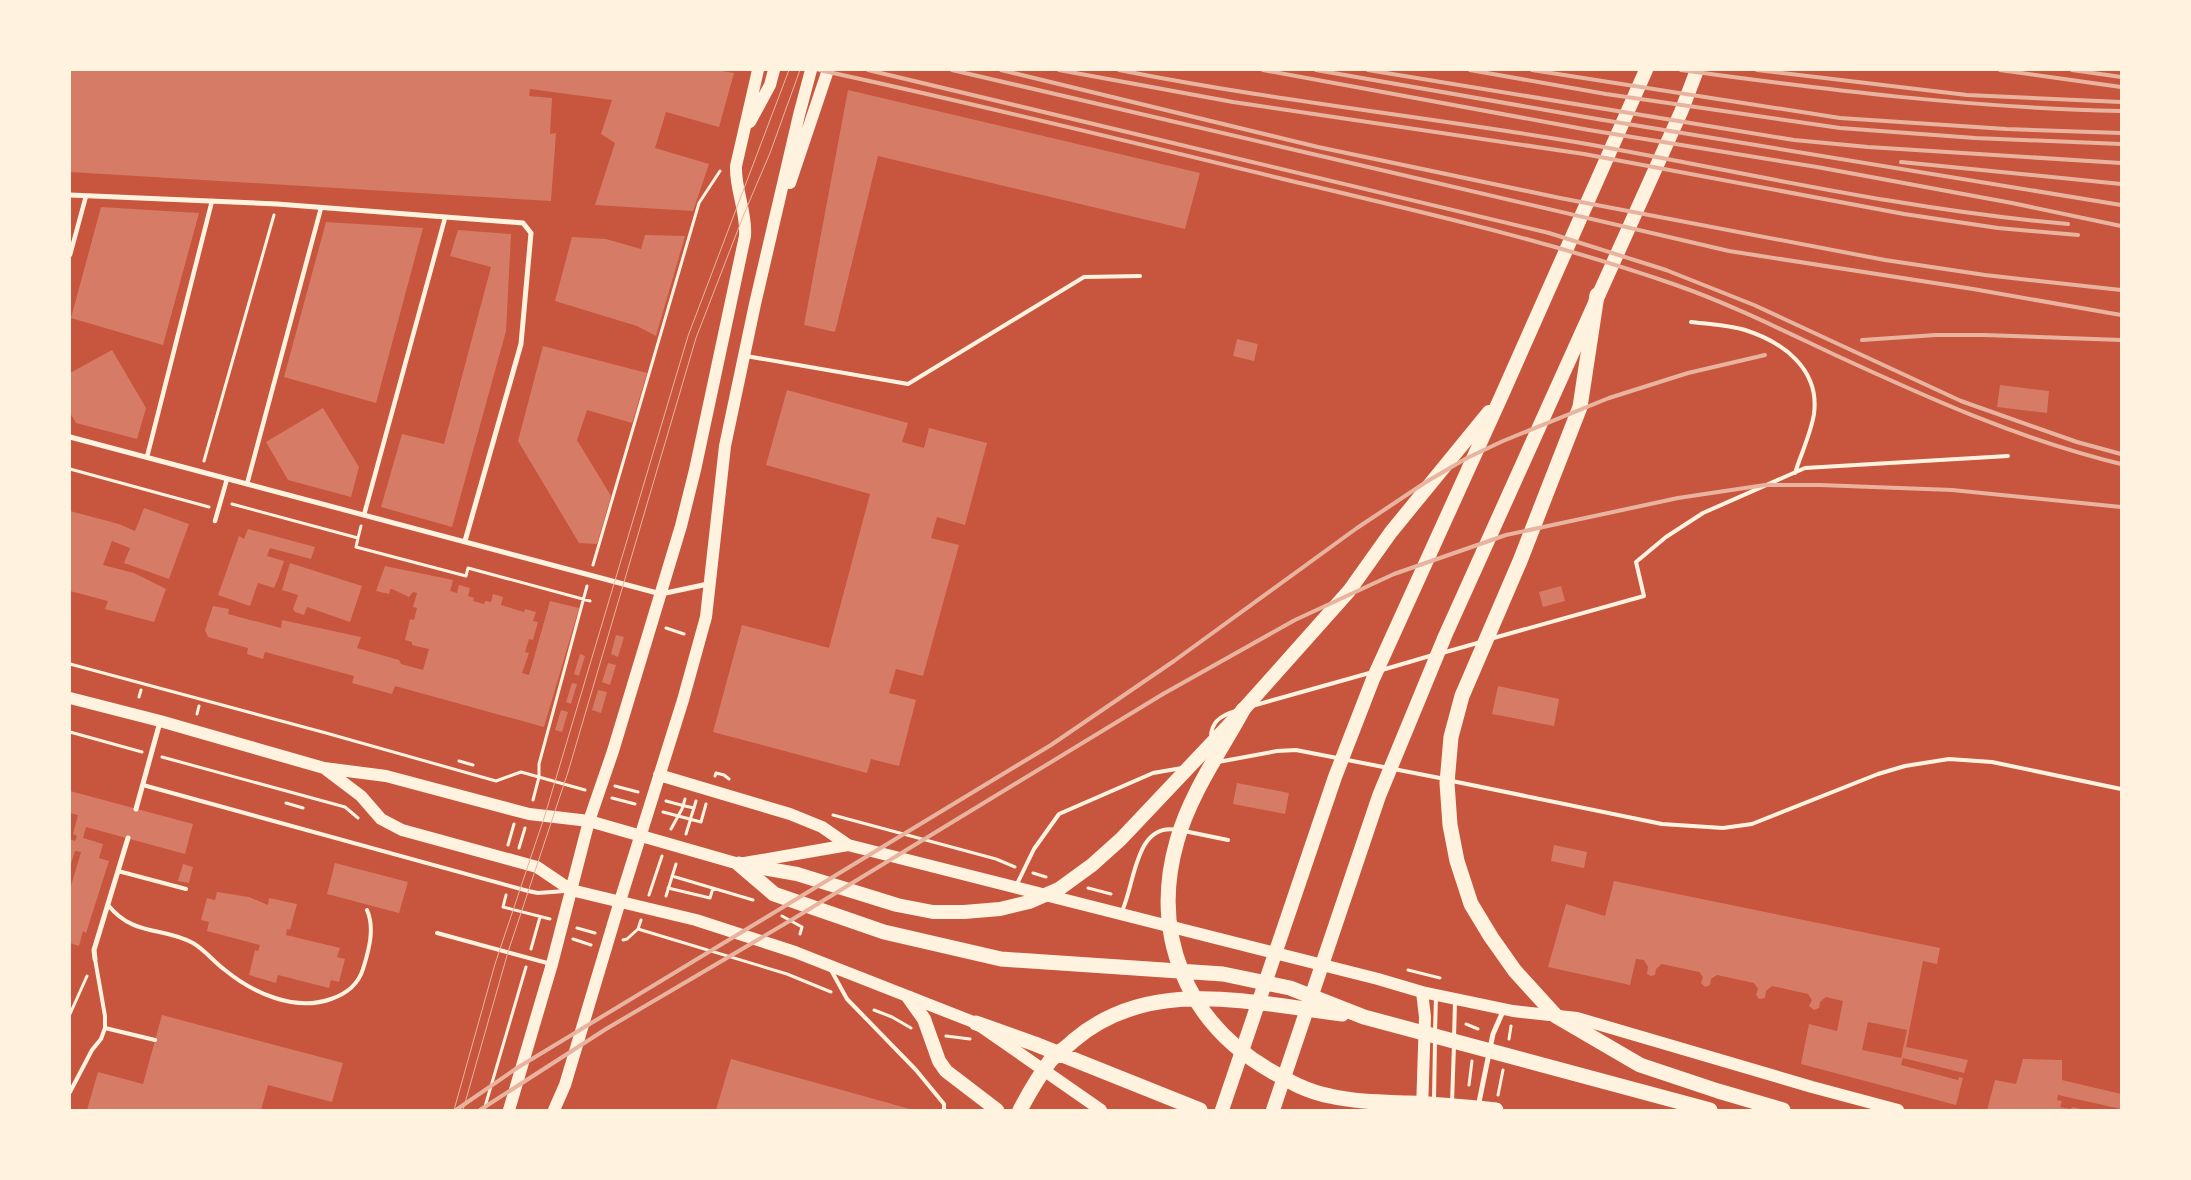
<svg xmlns="http://www.w3.org/2000/svg" width="2191" height="1180" viewBox="0 0 2191 1180" font-family="Figtree,sans-serif">
<style>
.building{fill:#d67c66;fill-rule:evenodd}
.lines{fill:none;stroke-linecap:round;stroke-linejoin:round}
.path{stroke:#fff3e0;stroke-width:3}
.service{stroke:#fff3e0;stroke-width:4}
.pedestrian{stroke:#fff3e0;stroke-width:4.5}
.minor{stroke:#fff3e0;stroke-width:5}
.primary{stroke:#fff3e0;stroke-width:12}
.trunk{stroke:#fff3e0;stroke-width:14}
.motorway{stroke:#fff3e0;stroke-width:15}
.tram{stroke:#e9b49f;stroke-width:1}
.rail{stroke:#e9b49f;stroke-width:4}
</style>
<rect width="100%" height="100%" fill="#c8553d"/>
<path class="building" d="M70,70h646l18,3 -15,54 -53,-15 -11,36 54,16 -16,47 -98,-6 20,-62 -14,-9 11,-34 -82,-11 -1,7 23,2 -2,36 6,-1 -5,68 -481,-29z
M848,90l352,83 -15,56 -307,-73 -43,176 -31,-7z
M101,207l98,6 -36,132 -92,-27z
M326,222l97,6 -47,175 -92,-26z
M458,230l53,4 -5,97 -54,196 -71,-20 21,-73 42,10 47,-177 -41,-11z
M645,235l40,1 -29,100 -19,-10 -82,-25 17,-64 34,2 35,10z
M1237,339l21,5 -4,17 -21,-5z
M543,346l104,27 -15,50 -45,-13 -10,30 34,56 -14,48 -18,-1 -61,-102z
M112,350l34,58 -9,31 -61,-16 -6,-10v-40z
M2000,385l49,6 -2,22 -50,-6z
M787,390l121,33 -6,19 22,6 5,-20 58,15 -22,82 -28,-8 -6,21 28,7 -36,131 -27,-7 -7,24 27,7 -17,66 -28,-7 -4,14 -154,-41 29,-107 87,23 41,-154 -104,-29z
M323,408l36,59 -8,30 -63,-17 -22,-38z
M144,508l45,16 -20,55 -45,-16 6,-15 -18,-7 -9,24 31,8 32,16 -12,33 -49,-13 3,-8 -38,-10v-80l49,13 16,7z
M248,529l67,18 -4,12 -41,-11 -3,8 17,5 -5,15 -5,12 -16,-5 -8,23 -32,-11 21,-59 5,3z
M290,563l72,23 -12,36 -43,-15 -3,8 -9,-3 -2,-3 5,-14 -16,-5z
M385,566l68,14 -3,11 7,2 2,-8 11,3 -2,8 6,2 -1,3 11,3 1,-3 6,1 2,-8 10,3 -2,8 23,7 1,-3 11,3 -3,9 5,1 -5,18 -4,-1 -4,13 4,1 -7,20 7,2 21,-74 29,7 -35,119 -149,-41 -3,8 -40,-11 2,-7 -89,-24 -2,7 -16,-5 1,-6 -40,-11 -3,-7 8,-24 16,3 -1,5 53,14 1,-8 79,17 -4,11 42,12 2,4 22,6 6,-21 -17,-4v-3l-7,-2 5,-21 4,1 3,-12 -4,-1 4,-14 -4,-1 -4,5 -17,-8h-2l-1,5 -13,-3z
M1561,586l4,15 -22,6 -4,-15z
M616,635l8,2 -6,20 -7,-3z
M580,654l5,2 -6,20 -5,-2z
M608,663l8,2 -6,20 -8,-3z
M572,683l5,1 -6,20 -5,-2z
M1498,686l61,13 -5,27 -62,-12z
M598,690l9,2 -6,21 -9,-3z
M561,710l7,2 -6,20 -7,-2z
M1237,783l52,10 -4,21 -52,-10z
M70,791l123,33 -8,30 -99,-27 -3,11 20,6 -4,14 10,3 -23,72 -3,-2 -4,15 -9,-3v-54l11,-37 -6,-1 -5,16v-28l5,2 2,-5 -4,-2 5,-19 -8,-2z
M1554,845l33,7 -3,16 -33,-7z
M335,863l73,19 -9,31 -72,-19z
M183,864l10,3 -4,16 -11,-2z
M1614,881l326,67 -3,16 -14,-3 -17,86 62,13 -4,13 -61,-15 -2,7 57,15 1,-3 4,1 -7,27 -155,-41 8,-40 28,7 6,-30 -17,-4 -6,5 -1,6 -5,2 -5,-4 3,-6 -4,-6 -36,-8 -6,5 -1,7 -6,1 -3,-4 2,-6 -4,-6 -37,-8 -6,4 -1,6 -5,2 -4,-4 2,-6 -4,-5 -37,-8 -6,5 -1,6 -4,1 -4,-2 1,-7 -4,-7 -8,-1 -6,26 -82,-18 18,-63 39,12zM1868,1022l39,8 -6,28 -39,-8z
M217,892l32,5 19,8 1,-7 28,6 -7,26 -3,-1 -1,6 54,13 -3,9 8,2 -6,23 -8,-2 -2,8 -51,-13 -2,8 -27,-8 6,-25 3,1 2,-6 -53,-14 2,-9 -8,-2 6,-22 8,2z
M162,1015l181,48 -11,39 -64,-17 -7,25h-174l11,-38 45,12z
M731,1059l179,50 -1,1h-193z
M2023,1059l39,1v20l59,14v15l-63,-14 -1,5 5,1 -2,6 10,2 3,-2 11,3h-97l8,-30 21,4z"/>
<g class="lines">
<path class="path" d="M204,461l70,-246
M70,469l139,38
M232,504l126,34 -2,9 110,29 2,-8 122,33
M358,538l3,-12
M593,565l106,-362 21,-32
M666,628l18,6
M70,664l256,69 170,48 25,-9 64,18
M139,697l2,-7
M197,714l2,-8
M70,732l72,20
M162,757l183,50 13,11
M459,761l14,4
M715,776l1,-3 8,2 5,4
M615,786l23,6
M612,798l23,6
M533,800l6,-23v-13l48,-178
M666,801l15,4
M286,803l17,5
M685,806l9,2 2,-7
M663,812l38,10 5,-18
M833,815l163,44 19,8
M691,817l3,-9
M671,829l11,-20 3,-10
M686,834l4,-13
M508,845l6,-21
M519,848l6,-20
M1033,873l13,4
M672,876l81,24
M668,888l42,10 3,-10
M1088,888l23,6
M506,895l-3,12 47,12
M649,895l13,-39
M666,896l10,-32
M782,916l20,11 -2,7
M577,928l18,5
M638,929l3,-9
M638,929l149,45 44,18
M573,939l18,6
M623,940l4,-1 11,-10
M531,949l9,-32
M1408,970l32,8
M874,1010l18,7 19,11
M70,1014l17,-38
M1466,1024l12,5
M946,1036l24,3
M1509,1039l2,-13
M1469,1085l3,-24
M1498,1095l5,-25
M484,1110l42,-143"/>
<path class="service" d="M1691,322c17,2 37,3 54,8 38,12 75,39 69,84 -3,19 -13,40 -19,59
M746,356l162,28 176,-107 56,-1
M1490,639l154,-43 -8,-34 30,-25 37,-24 102,-45 203,-12
M1442,653l39,-11
M1382,670l51,-15
M1252,706l121,-34
M1211,737c0,-15 10,-22 25,-26
M1218,762l59,-11 19,-1 149,29
M1452,781l210,43 61,4 29,-4 126,-50 27,-8 44,-7 43,3 129,27
M143,785l385,106 10,2 27,-2
M1184,831l44,9
M118,871l68,18
M1016,886l18,-37 25,-35 94,-41 29,-5
M108,905c26,32 53,21 85,38 12,7 21,19 32,27 28,23 70,42 106,29 15,-5 27,-14 32,-30 6,-19 12,-41 4,-59
M1122,911c13,-27 13,-89 55,-81
M437,933l114,31
M831,970l16,29 69,71 28,34v6
M105,1028l50,12
M1435,1033l1,-36
M1454,1038l1,-36
M70,1092l22,-42 9,-11 4,-11v-12l-10,-57
M1434,1100l1,-60
M1452,1103l2,-58"/>
<path class="pedestrian" d="M70,255l16,-59
M147,457l65,-256
M247,484l74,-276
M364,515l81,-297
M215,521l12,-42"/>
<path class="minor" d="M70,195l207,9 246,19 8,10 -10,111 -56,197
M70,437l591,157 47,-10
M136,809l24,-87
M95,959l-1,-9 34,-112
M1478,1107l15,-73 11,-25"/>
<path class="primary" d="M750,122l20,-37 4,-15
M790,183l38,-113
M70,698l90,23 164,47 62,8 143,38 60,7 150,43 109,-19
M324,768l37,28 20,23 21,11 135,37 34,23 125,30 99,32 181,71 125,87
M659,775l131,39 32,13 26,18 530,134 44,13 91,19 64,7 235,69 86,23
M1422,992l3,25 -3,93
M509,1110l43,-146 37,-143 24,-70 68,-225 14,-56 50,-234c2,-24 -10,-46 -9,-70l22,-96
M554,1110l11,-25 55,-184 63,-201 23,-83 19,-171 30,-142 44,-189 12,-45"/>
<path class="trunk" d="M739,864l58,10 100,31 36,7h31l36,-3 29,-7 30,-13 33,-24 29,-26 122,-129 106,-119 42,-59 98,-120
M909,998l15,21 15,42 7,10 51,39
M1222,1110l113,-333 38,-98 128,-282 145,-327
M1273,1110l106,-314 66,-160 236,-524 16,-42"/>
<path class="motorway" d="M1597,295l-17,112 -60,154 -58,135 -11,41 -4,46 3,42 7,36 14,43 20,33 24,34 41,45 84,49 78,26 65,19
M1243,710c-23,42 -53,84 -66,131 -27,94 10,182 94,230 19,11 37,21 59,25 26,6 52,6 79,7 29,1 58,4 87,7
M739,864l35,30 110,38 117,27 222,15 67,14 74,29 346,93
M976,1023l59,21 165,66
M1020,1110c9,-17 19,-34 30,-49 6,-7 16,-13 23,-20 77,-66 178,-38 269,-27"/>
<path class="tram" d="M454,1110l41,-146 50,-149 143,-479 101,-266
M463,1110l45,-158 60,-180 128,-434 48,-124 26,-61 30,-83"/>
<path class="rail" d="M819,70c154,33 307,71 460,108 134,32 268,62 397,107 54,19 106,45 157,69 93,43 188,86 288,110
M868,70l681,163 117,37 88,35 207,96 116,41 44,12
M952,70l777,181 244,38 148,26
M1001,70l317,77 242,51 325,62 100,15 136,15
M1059,70l174,32 351,52 320,60 94,14 80,7
M1119,70c155,31 312,47 468,74 161,29 318,66 481,80
M1263,70l326,60 228,37 195,36 109,23
M1316,70l281,49 524,86
M1368,70l426,70 74,7 253,16
M1470,70l136,24 234,34 135,10 146,6
M1532,70l308,48 166,11 115,4
M1681,70c146,20 292,38 440,41
M1757,70l210,25 154,7
M2000,70l121,17
M2072,70l49,7
M1901,162l220,22
M1862,340l74,-5h48l137,5
M456,1110l61,-42 534,-323 123,-84 183,-133 69,-46 41,-24 36,-17 106,-43 79,-25 77,-18
M480,1110l126,-81 187,-110 370,-225 132,-74 99,-46 112,-39 172,-37 87,-13h55l132,5 169,17"/>
</g>
<rect width="2191" height="1180" fill="none" stroke="#fff3e0" stroke-width="142"/>
</svg>
